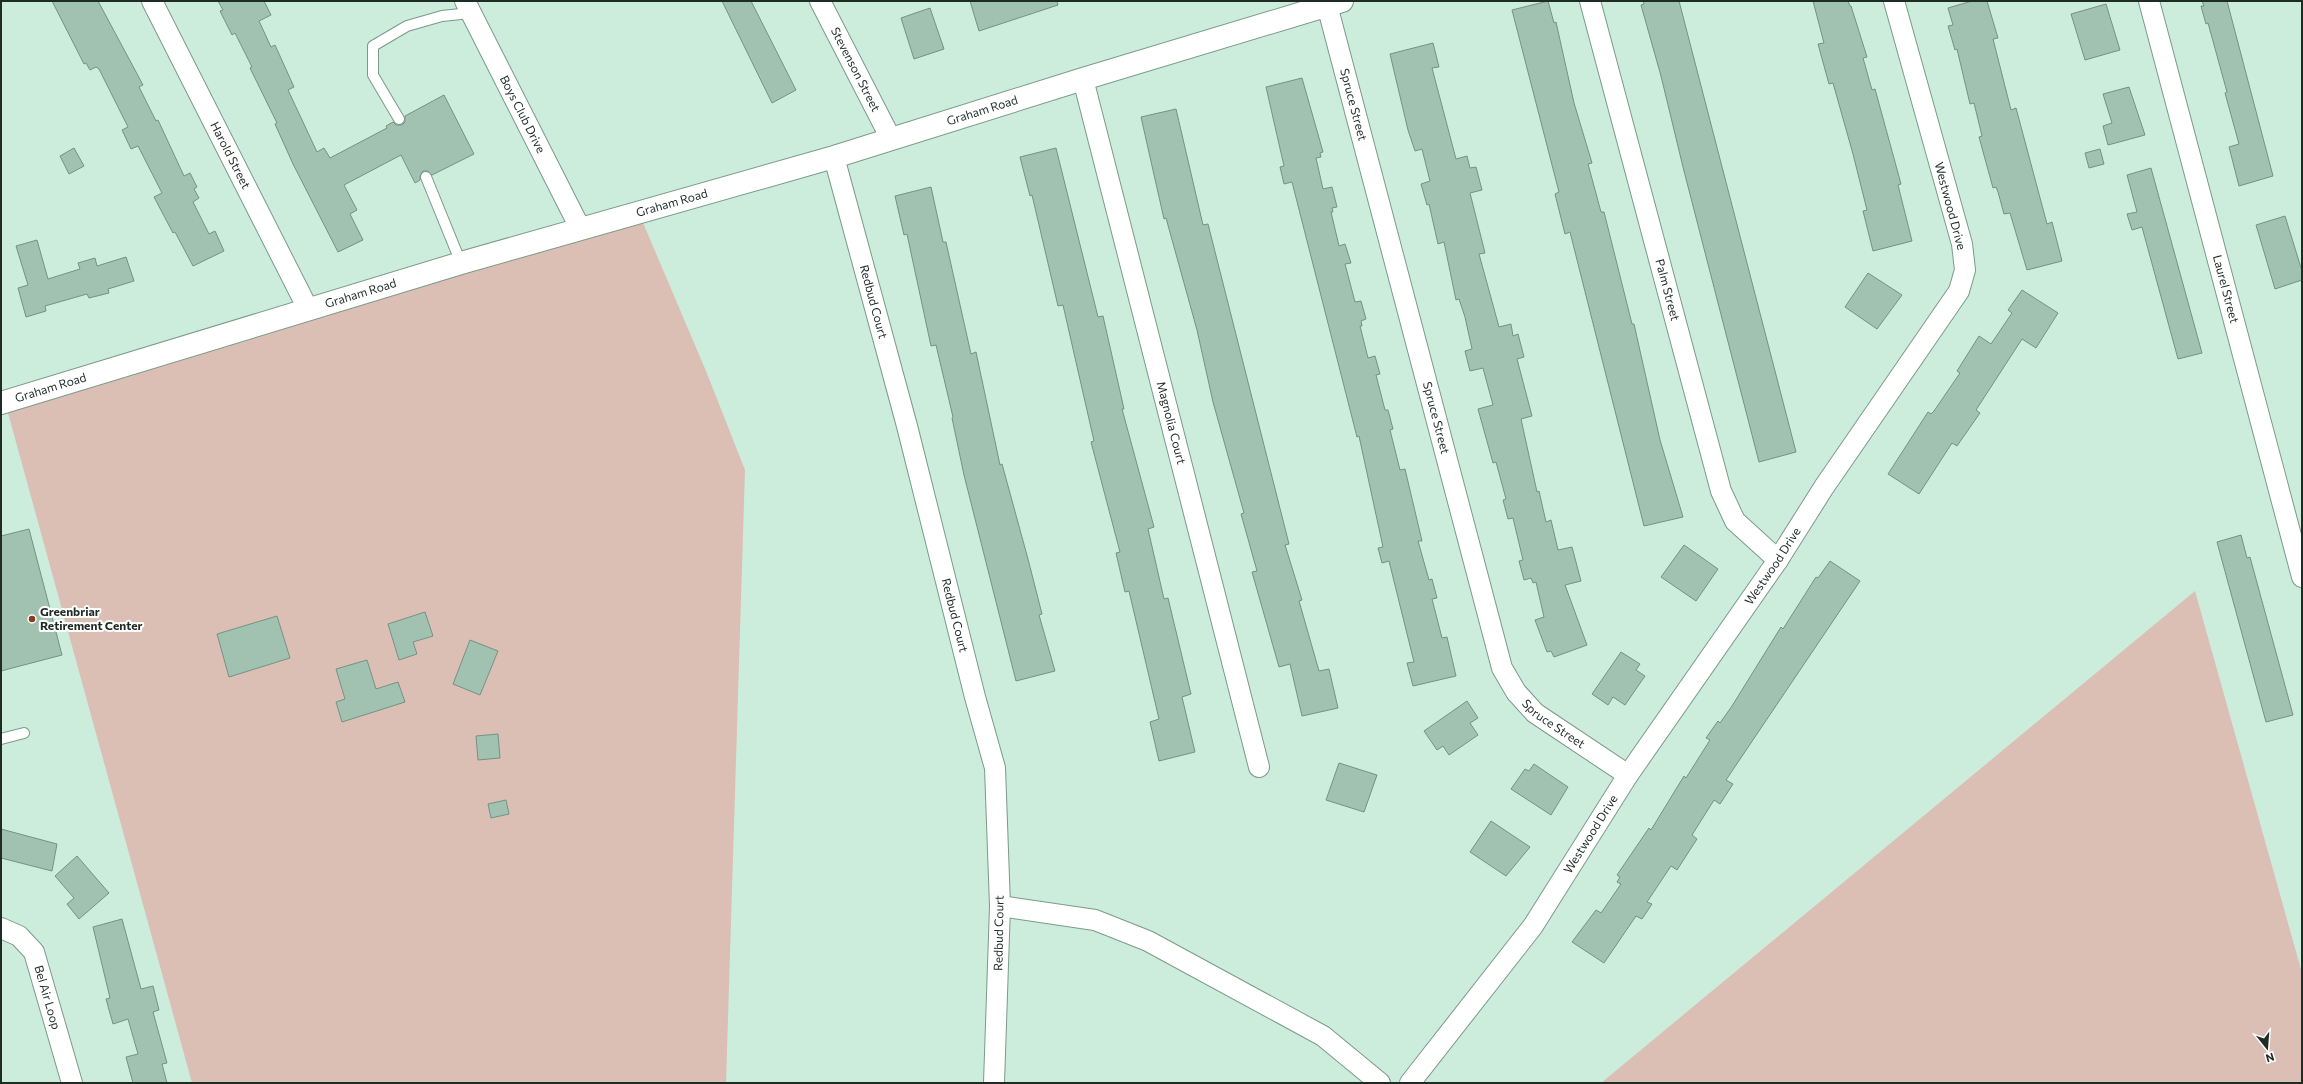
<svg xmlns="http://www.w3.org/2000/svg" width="2303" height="1084" viewBox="0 0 2303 1084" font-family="Commissioner,sans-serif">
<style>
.green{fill:#dbbfb4}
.building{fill:#a2c2b1;stroke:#749283}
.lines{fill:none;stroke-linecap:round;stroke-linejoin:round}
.service-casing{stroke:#7c9a8a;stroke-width:12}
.minor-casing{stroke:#7c9a8a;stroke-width:22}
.secondary-casing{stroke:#7c9a8a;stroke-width:24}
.service{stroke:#fff;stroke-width:10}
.minor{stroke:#fff;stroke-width:20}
.secondary{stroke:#fff;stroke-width:22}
.poi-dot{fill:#873e21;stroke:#fff;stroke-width:1.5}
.labels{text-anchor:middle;stroke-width:4;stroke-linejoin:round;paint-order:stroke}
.street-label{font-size:12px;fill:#1f2b25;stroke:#fff}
.poi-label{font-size:12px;font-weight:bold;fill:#1f2b25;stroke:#fff;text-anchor:start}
</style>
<rect width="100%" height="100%" fill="#cceddb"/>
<path class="green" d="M638,211l68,160 39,99 -19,613h-534l-187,-681z
M2195,591l107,382v110h-701z"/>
<path class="building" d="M52,1h46l45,84 -4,2 17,34 2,-1 26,56 6,-3 7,14 -3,2 5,9 -6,4 16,32 6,-3 9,20 -31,15 -18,-34 -2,1 -19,-36 8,-4 -24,-47 -7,3 -9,-19 6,-3 -29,-58 -3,-2 -6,3 -4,-7 -2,1z
M218,1h46l7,14 -12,6 12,26 4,-2 19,42 -6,3 29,62 7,-4 6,10 57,-30 -1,-2 7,-4 3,3h6l3,-3v-6l39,-21 30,59 -42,21 -5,-4h-4l-3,5v4l-5,3 -14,-28 -57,30 13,25 -7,4 13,26 -25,12 -45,-88 -18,-40 2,-1 -27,-55 2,-1 -17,-34 -3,2 -12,-24 3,-1z
M722,1h29l45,89 -24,13z
M970,1h87l1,4 -79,26z
M1548,1l6,22 2,-1 18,81 18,60 -4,1 13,48h3l28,112h2l26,116 23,77 -39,9 -74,-294 -5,2 -10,-40 4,-2 -47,-182z
M1643,1h36l117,451 -37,10 -76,-295 -22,-91 -20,-71 3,-1z
M1813,1h35l2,5h1l16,51 -4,1 9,32 3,-1 26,95 -3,1 14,56 -39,10 -10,-40 4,-1 -14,-56 -20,-71 -4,1 -11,-40 6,-1z
M1972,1h15l11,37 -5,1 18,71 5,-2 31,116 5,-2 10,39 -35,9 -17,-57 -6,1 -6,-22 -2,-5 -3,1 -14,-51 3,-1 -8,-33 -4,1 -13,-55 -2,1 -7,-24 5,-1 -5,-17z
M2202,1h25l46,175 -34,10 -10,-39 10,-3 -14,-51 2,-1 -19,-69 -2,1 -5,-18h3z
M2106,4l14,46 -35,10 -14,-46z
M930,8l14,41 -30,10 -13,-41z
M1433,43l6,24 -7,1 24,91 11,-3 3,12 6,-1 6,23 -12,3 15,60 -6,1 20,73 12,-3 2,12 5,-2 6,23 -7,2 15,57 -11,3 16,73 2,-1 7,31 5,-2 7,30 14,-3 9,34 -16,4 22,60 -33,12 -3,-6 -4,1 -12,-32 9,-3 -8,-35 -3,1 -2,-5 -7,2 -5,-19 4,-1 -10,-42 -5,1 -5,-19 3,-1 -10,-37 -3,1 -15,-54 15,-4 -10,-37 -13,3 -5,-20 7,-2 -7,-32 -6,-18 -3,1 -12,-58 -6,2 -9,-40 -2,1 -6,-21 9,-3 -8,-32 -7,2 -7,-21 -18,-76z
M1302,78l21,74 -3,1 1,4 -5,1 7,31 9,-2 5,20 -5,1 1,4h-2l8,34 6,-2 6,19 -6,1 10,38 6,-1 5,18 -5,2 1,5h-2l8,32 7,-2 5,18 -4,1 9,35h3l5,19 -3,1 10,40 5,-1 17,72h-4l11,39 3,-1 5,19 -5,1 10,39 5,-1 9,39 -43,10 -6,-23 7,-1 -25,-101 -7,2 -4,-15 5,-1 -24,-111 -2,1 -65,-255 -8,2 -4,-17 4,-1 -18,-79z
M2129,87l16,48 -37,10 -5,-19 9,-3 -9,-29z
M1176,109l27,116 5,-1 81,320 -4,1 17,55 -3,1 20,70 10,-2 9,39 -36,8 -12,-52 -11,3 -27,-95 5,-1 -16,-57 3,-1 -31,-111 -16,-72 -31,-112 -2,1 -23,-102z
M74,148l10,18 -15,8 -9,-18z
M1056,148l42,169 5,-1 21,93h-2l32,118 -6,2 16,70 4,-1 23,96 -9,3 13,55 -36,9 -9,-39 9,-3 -30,-128 -4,1 -9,-39 4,-1 -29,-110 3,-1 -31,-136 -5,1 -26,-111 -2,1 -10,-39z
M2100,149l4,15 -15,4 -4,-15z
M2151,168l51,185 -24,6 -36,-132 -10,3 -5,-16 10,-2 -10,-37z
M931,187l12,55h3l25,112 5,-2 24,113 2,-1 26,95 14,55 -3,1 16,56 -39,10 -52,-206 -12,-57 1,-1 -17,-72 -5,1 -24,-112 -3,1 -9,-39z
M2285,216l17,55v9l-27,9 -19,-64z
M37,240l11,39 32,-10 -2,-6 17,-5 2,8 29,-9 8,24 -26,8 1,4 -20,5 -2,-4 -42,12 1,5 -20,6 -8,-29 10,-3 -12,-39z
M1868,273l34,22 -25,34 -32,-22z
M2022,290l36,23 -22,35 -14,-9 -46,71 4,3 -23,33 -5,-3 -33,51 -31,-20 40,-62 3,2 3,-3 26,-38 -3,-2 22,-35 12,8 21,-31 -4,-3z
M29,529l33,126 -61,16v-135z
M2241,535l6,23 3,-1 43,158 -27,7 -49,-180z
M1684,545l34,24 -22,32 -35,-24z
M1830,561l30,20 -134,199 7,4 -13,20 -6,-4 -22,35 5,4 -20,31 -6,-4 -24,36 5,2 -10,15 -6,-3 -32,47 -32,-21 24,-32 5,3 20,-29 -4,-2 3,-5 -3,-2 32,-47 2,2 33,-54 2,2 24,-38 -4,-2 12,-17 2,2 12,-17 49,-79 2,2 33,-52 2,1z
M425,612l8,24 -20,6 4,12 -18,6 -11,-36z
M277,616l13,42 -61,19 -12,-43z
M470,640l28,11 -18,44 -27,-11z
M1621,652l19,12 -4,6 9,6 -20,29 -12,-8 -5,8 -16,-11z
M367,660l9,29 22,-7 7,20 -63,20 -6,-20 9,-3 -9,-30z
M1467,701l11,17 -8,5 8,12 -29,20 -6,-9 -6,4 -13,-19z
M498,734l2,24 -22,2 -2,-24z
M1339,763l38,12 -13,37 -38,-12z
M1534,764l34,23 -17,28 -40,-26 14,-20 4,2z
M506,800l3,14 -18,4 -3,-14z
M1491,821l39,26 -24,29 -36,-24z
M1,829l56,15 -5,27 -51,-13z
M77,856l32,37 -30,26 -12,-15 7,-6 -19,-22z
M122,919l19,70 12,-3 6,24 -6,2 14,51 -5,1 5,19h-34l-7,-26 12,-3 -10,-35 -15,5 -7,-25 4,-1 -17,-71z"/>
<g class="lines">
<defs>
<path id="service" d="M399,119l-26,-44v-29l34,-20 35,-10 28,-3
M426,177l35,86
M1,739l23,-6"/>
<g id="minor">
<path id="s1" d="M152,1l156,308"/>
<path id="s2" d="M465,1l115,227"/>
<path id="s3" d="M820,1l71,138"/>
<path id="s4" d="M1590,1l131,490 14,30 43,39"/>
<path id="s5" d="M2149,1l153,576"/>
<path id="s6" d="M1327,5l175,663 14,24 19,21 93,62"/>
<path id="s7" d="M1083,79l176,688"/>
<path id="s8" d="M834,157l73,269 68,271 20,71 5,138 -6,177"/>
<path d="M1000,906l95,14 53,21 175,95 57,47"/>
<path id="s9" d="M1,928l18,8 15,16 38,131"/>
<path id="s10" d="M1410,1083l123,-157 95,-151 150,-215 46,-73 135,-196 6,-21 -3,-26 -68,-243"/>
</g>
<g id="secondary">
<path id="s11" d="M1,403l460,-140 373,-106 249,-78 259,-78"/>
</g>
</defs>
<use href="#service" class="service-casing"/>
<use href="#minor" class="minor-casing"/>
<use href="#secondary" class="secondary-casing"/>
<use href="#service" class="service"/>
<use href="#minor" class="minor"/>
<use href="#secondary" class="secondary"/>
</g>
<circle class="poi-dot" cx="32" cy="619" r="4"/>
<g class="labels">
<g class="street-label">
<text dy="4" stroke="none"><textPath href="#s3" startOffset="77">Stevenson Street</textPath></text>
<text dy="4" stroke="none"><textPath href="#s6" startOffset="103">Spruce Street</textPath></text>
<text dy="4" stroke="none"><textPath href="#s11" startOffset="1024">Graham Road</textPath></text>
<text dy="4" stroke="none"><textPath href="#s2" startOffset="127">Boys Club Drive</textPath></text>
<text dy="4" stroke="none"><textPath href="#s1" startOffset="173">Harold Street</textPath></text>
<text dy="4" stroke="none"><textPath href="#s11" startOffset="700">Graham Road</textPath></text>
<text transform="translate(1950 206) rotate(75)" y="4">Westwood Drive</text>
<text dy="4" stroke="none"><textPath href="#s5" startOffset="298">Laurel Street</textPath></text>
<text dy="4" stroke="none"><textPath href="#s4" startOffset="299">Palm Street</textPath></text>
<text dy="4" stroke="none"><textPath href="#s11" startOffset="376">Graham Road</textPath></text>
<text dy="4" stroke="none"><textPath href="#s8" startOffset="150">Redbud Court</textPath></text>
<text dy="4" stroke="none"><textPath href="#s11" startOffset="52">Graham Road</textPath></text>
<text dy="4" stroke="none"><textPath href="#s6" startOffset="427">Spruce Street</textPath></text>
<text dy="4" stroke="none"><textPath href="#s7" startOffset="355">Magnolia Court</textPath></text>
<text dy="4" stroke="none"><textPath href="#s10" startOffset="632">Westwood Drive</textPath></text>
<text dy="4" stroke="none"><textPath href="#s8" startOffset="474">Redbud Court</textPath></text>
<text dy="4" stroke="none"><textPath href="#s6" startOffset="763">Spruce Street</textPath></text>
<text dy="4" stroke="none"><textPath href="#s10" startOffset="308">Westwood Drive</textPath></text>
<text transform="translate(999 933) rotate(-89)" y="4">Redbud Court</text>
<text dy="4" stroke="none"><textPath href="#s9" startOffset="89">Bel Air Loop</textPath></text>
</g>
<g class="poi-label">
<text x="40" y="616">Greenbriar<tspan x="40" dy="14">Retirement Center</tspan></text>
</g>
</g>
<rect width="2303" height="1084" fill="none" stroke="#1f2b25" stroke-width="4"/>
<g transform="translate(2267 1048) rotate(163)" stroke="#ffffff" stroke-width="3" paint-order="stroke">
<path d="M0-3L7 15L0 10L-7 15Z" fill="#1f2b25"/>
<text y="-6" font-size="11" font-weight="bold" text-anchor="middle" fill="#1f2b25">N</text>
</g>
</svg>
